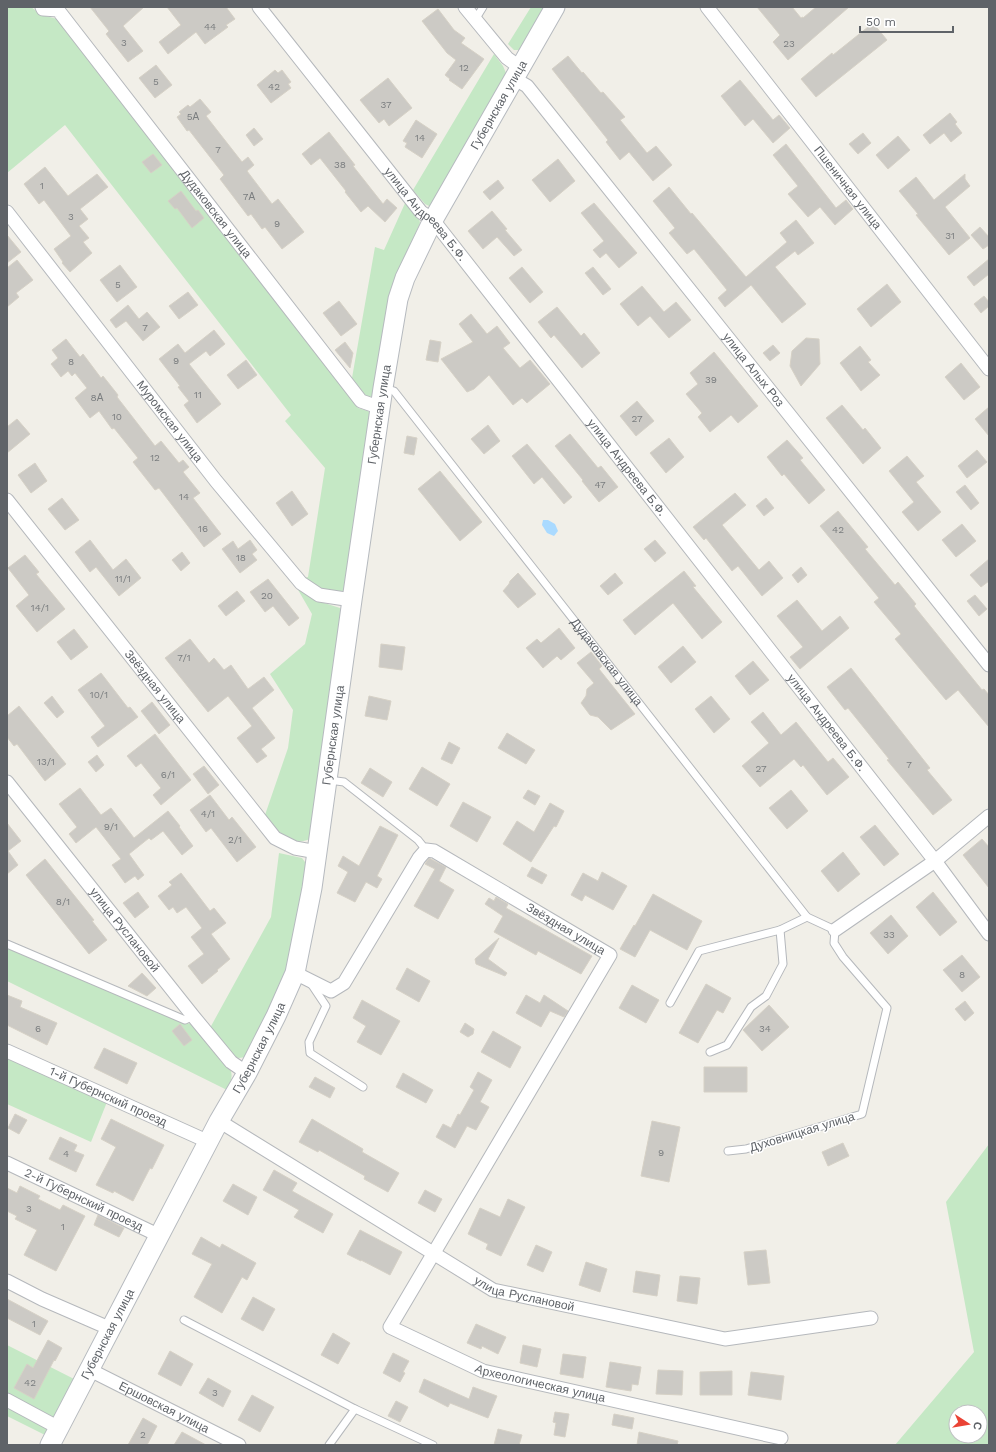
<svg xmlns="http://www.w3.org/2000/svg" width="996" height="1452" viewBox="0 0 996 1452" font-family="'Work Sans',sans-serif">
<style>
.green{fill:#c5e8c5;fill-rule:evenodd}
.water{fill:#aadaff}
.building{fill:#cccac5;stroke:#d6d1c6}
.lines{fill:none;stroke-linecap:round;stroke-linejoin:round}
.lane-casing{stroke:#b5b8bc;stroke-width:9}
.street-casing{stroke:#b5b8bc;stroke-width:15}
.secondary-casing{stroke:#b6babf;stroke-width:21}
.lane{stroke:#fff;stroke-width:7}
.street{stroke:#fff;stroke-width:13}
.secondary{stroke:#fff;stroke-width:19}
.labels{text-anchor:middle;stroke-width:3;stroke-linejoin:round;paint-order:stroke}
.number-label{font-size:10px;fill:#7a7d7f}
.street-label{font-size:12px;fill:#5f6368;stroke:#fff}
</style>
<rect width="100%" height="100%" fill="#f1efe8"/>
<path class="green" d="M7,7h24l11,8 15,4 5,7 296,382 10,3 3,4 -25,175 -3,3 -23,-3 -16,-12 4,-1 17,-109 -40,-47 6,-6 -226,-290 -58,48z
M531,7h14l-25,43h-6l-6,-6z
M494,54l9,12 3,7 -72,131 -5,2 -4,-2 -12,-14z
M406,201l13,17 1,5 -23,53 -23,118 -4,3 -4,-1 -14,-18 23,-131 9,3z
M297,588l21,13 22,7 4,6 -34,225c-21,9 -33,-9 -45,-24l23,-67 5,-38 -23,-36 35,-30 7,-30z
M279,853l23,5 6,8 -21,104 -41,87 -7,1 -7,-2 -22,-28 61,-111z
M7,947l155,67 31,11 36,41c5,10 2,15 -2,24l-220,-109z
M7,1057l100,45 -16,40 -84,-38z
M989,1144v301h-94l79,-93 -28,-150zM956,1412h24v24h-24z
M7,1345l71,36 -29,56 -42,-21z"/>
<path class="water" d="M543,520h5l7,4 3,7 -4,5 -7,-3 -5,-8z"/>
<path class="building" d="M90,7h54l-21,19 20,25 -15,11 -22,-28 3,-3z
M167,7h59l9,12 -9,6 2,2 -23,17 -9,-12 -28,22 -9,-12 22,-17z
M757,7h35l9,11 2,-1v1l13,-11h33l-61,53 -15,-18 7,-7z
M438,9l16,21 11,8 -4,5 23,16 -22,30 -13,-9 1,-1 -5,-4 11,-15 -9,-7 -25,-32z
M873,23l14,17 -71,57 -15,-18 31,-26 1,2z
M568,56l14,17 1,-1 18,21 2,-1 22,25 -5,3 27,33 9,-7 16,19 -19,16 -24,-29 -9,8 -14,-18 2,-2 -56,-71z
M156,65l16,20 -17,13 -16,-20z
M275,70l3,3 4,-3 9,12 -3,2 3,4 -20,15 -14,-18z
M388,78l24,30 -23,18 -5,-7 -5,4 -19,-23z
M740,80l33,40 6,-5 11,13 -17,15 -20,-24 -8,7 -24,-30z
M200,99l11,13 -5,4 36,46 6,-5 6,8 -7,6 25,33 6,-5 26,33 -22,17 -17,-22 -3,2 -11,-15 -3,2 -28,-37 4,-4 -35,-45 -2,1 -10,-14 4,-3 -2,-2 9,-7 2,2z
M950,113l7,9 -2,2 7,9 -11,9 -7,-9 -14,11 -7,-9z
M416,120l21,14 -15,24 -17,-11 2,-4 -4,-2z
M254,128l9,11 -9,7 -8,-11z
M329,132l26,33 -2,1 30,38 4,-5 10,9 -12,14 -17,-16 -7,6 -16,-20 1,-1 -26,-33 -9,7 -9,-11z
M863,133l8,10 -13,11 -9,-10z
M898,136l12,14 -22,19 -12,-14z
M786,144l50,64 10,-8 7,9 -18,16 -15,-18 -12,10 -20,-23 10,-8 -25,-31z
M153,154l9,11 -11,8 -9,-11z
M558,159l17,22 -25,21 -18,-22z
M45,167l23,29 29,-22 11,13 -28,22 8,10 -9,7 10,12 -6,4 9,11 -22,19 -8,-9 1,-1 -9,-13 17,-13 -27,-36 -5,4 -15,-20z
M965,174v5l5,7 -25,21 25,31 -21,17 -33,-40 2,-1 -19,-23 17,-14 18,23z
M498,180l6,8 -14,12 -7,-8z
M669,187l22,27 1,-1 54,64 41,-35 -7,-9 16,-13 18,23 -16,12 -3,-4 -20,16 31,37 -24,19 -31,-38 -26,22 -7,-9 9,-8 -33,-41 -7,5 -18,-21 6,-5 -22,-27z
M181,191l15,20 2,-1 6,8 -12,10 -15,-20 -2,1 -7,-8z
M594,203l43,50 -18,15 -13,-15 -6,5 -7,-8 11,-9 -23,-28z
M492,211l15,18 -2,1 17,20 -8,6 -17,-19 -14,12 -15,-18z
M980,227l9,10v8l-6,4 -12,-14z
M7,235l14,17 -14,11z
M989,259v15l-15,12 -7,-9z
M17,260l16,20 -17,13 3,4 -12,10v-39z
M120,265l17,22 -20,15 -17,-22z
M522,267l21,25 -13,11 -21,-25z
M593,267l18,22 -8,6 -18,-22z
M887,284l14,18 -30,25 -14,-18z
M642,286l22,26 12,-10 15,18 -22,18 -19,-22 -12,10 -18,-22z
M188,292l10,13 -19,14 -10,-13z
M984,296l5,6v4l-8,7 -7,-9z
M339,301l18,23 -16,12 -18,-23z
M128,305l11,14 8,-7 13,15 -17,14 -17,-20 -10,7 -6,-8z
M557,307l24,29 3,-3 16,20 -18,15 -28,-33 -3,3 -13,-16z
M471,314l16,20 10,-8 13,17 -7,5 17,20 10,-8 20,24 -23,19 -5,-5 -9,7 -24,-30 -15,14 -7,3 -26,-33 32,-17 -14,-18z
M214,330l11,14 -15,12 -4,-5 -17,13 32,40 -24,19 -13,-18 5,-4 -11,-14 2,-1 -21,-27 19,-15 7,9z
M806,338l13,1 1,25 -19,22 -11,-20 2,-15z
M66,339l14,18 3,-3 18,24 2,-2 15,19 -1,2 38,49 6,-5 18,22 4,-3 6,7 -6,5 17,21 -7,5 28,36 -17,13 -45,-59 -4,2 -22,-28 5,-4 -24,-30 -2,1 -13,-18 -9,7 -15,-20 12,-10 -12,-15 -3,3 -4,-5 -7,6 -10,-13 7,-6 -6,-8z
M430,340l11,2 -3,20 -12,-2z
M345,342l8,11 -3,15 -15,-18z
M773,345l7,8 -10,8 -7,-8z
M860,346l11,14 -3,2 12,13 -19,16 -21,-28z
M714,352l44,54 -20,17 -7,-8 -21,17 -12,-15 4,-4 -16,-19 12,-10 -8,-11z
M246,360l11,15 -19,14 -11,-14z
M961,363l19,24 -16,13 -19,-23z
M637,401l17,20 -18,15 -16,-20z
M842,405l21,25 2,-2 16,20 -18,16 -37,-46z
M989,407v29l-14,-17z
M17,419l13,15 -23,19v-26z
M488,425l12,16 -16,13 -13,-15z
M570,434l28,34 3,-2 17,21 -19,15 -17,-21 1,-1 -28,-34z
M407,436l10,2 -3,17 -10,-2z
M669,438l15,19 -18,16 -16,-20z
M787,440l16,18 -3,2 25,30 -16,14 -25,-30 -2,2 -15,-19z
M527,444l45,53 -8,7 -22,-27 -8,7 -22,-28z
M977,450l10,12 -20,16 -9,-12z
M907,456l17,20 -8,6 25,30 -23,19 -16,-19 12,-10 -25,-31z
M35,463l12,18 -16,12 -13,-18z
M440,471l42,51 -22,19 -42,-52z
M965,485l14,18 -8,7 -15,-18z
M292,491l16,23 -16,12 -16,-23z
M735,493l11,12 -24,20 37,45 10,-9 14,17 -21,18 -24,-30 -6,5 -26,-33 -2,2 -11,-13z
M62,498l17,22 -14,10 -17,-21z
M766,498l8,10 -10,8 -8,-10z
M838,511l30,36 -3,2 30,36 3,-3 18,22 -2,2 68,84 2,-1 5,6v32l-31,-37 -12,10 -51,-61 6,-5 -27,-32 5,-4 -59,-72z
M962,524l14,17 -20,16 -14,-17z
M90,540l23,30 13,-11 15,19 -22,18 -23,-29 -6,5 -15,-20z
M250,540l7,10 -5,4 5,6 -17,13 -18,-24 11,-8 5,8z
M655,540l11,13 -11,9 -11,-13z
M182,552l8,11 -9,8 -9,-11z
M25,555l14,17 -3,2 29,35 -28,23 -21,-26 13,-11 -21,-27z
M989,559v22l-8,6 -11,-12z
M801,567l6,8 -9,8 -6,-8z
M684,571l12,15 -3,1 29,35 -20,17 -29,-36 -38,32 -12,-15z
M518,573l18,21 -18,14 -15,-17 6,-7 1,-3z
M615,573l8,10 -15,12 -8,-9z
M268,579l31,39 -10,8 -16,-20 -8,6 -15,-20z
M237,591l8,10 -19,15 -8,-10z
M975,595l12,14 -8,7 -12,-15z
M797,600l25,31 18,-15 9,12 -49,41 -10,-12 13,-10 -26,-31z
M559,628l16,20 -14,12 -4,-4 -14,12 -17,-20 11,-9 4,4z
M74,629l14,18 -17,13 -14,-18z
M190,639l19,24 5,-5 10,12 7,-5 17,24 16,-12 10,13 -22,18 23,30 -14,11 6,7 -10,7 -20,-25 15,-12 -24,-30 -20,16 -43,-54z
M381,644l24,3 -3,23 -23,-3z
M683,646l13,16 -25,21 -13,-16z
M591,652l11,14 -3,3 36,45 -24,16 -13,-13 -8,-2 -9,-12 5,-7 1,-7 7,-6 -17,-20z
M753,661l16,19 -19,15 -15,-19z
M851,668l79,100 -3,2 25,30 -19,15 -46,-55 2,-1 -41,-51 -3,2 -18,-23z
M101,673l27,35 2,-1 8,10 -40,30 -7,-10 14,-11 -27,-36z
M52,696l12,16 -7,6 -13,-15z
M369,696l22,5 -4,19 -22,-4z
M711,696l19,23 -16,14 -19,-24z
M152,702l18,23 -11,9 -18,-23z
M19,706l47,58 -21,17 -28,-37 -3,2 -7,-9v-21z
M763,712l18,23 15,-13 32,40 5,-4 16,19 -22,18 -24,-30 -2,2 -7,-8 -34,28 -18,-21 27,-23 -18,-21z
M507,733l28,17 -9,14 -28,-16z
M155,734l36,46 -30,25 -8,-10 8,-7 -20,-25 -5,4 -9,-11z
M449,742l11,6 -8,16 -11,-5z
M97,755l7,10 -8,7 -8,-10z
M204,766l15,19 -11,9 -15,-20z
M422,767l28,17 -13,22 -28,-17z
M370,768l22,14 -9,15 -22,-14z
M80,788l21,27 10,-7 23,30 34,-27 12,15 -1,1 14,19 -11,9 -19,-24 -12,9 -2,-2 -20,16 15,21 -6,5 -3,-4 -10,7 -13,-18 9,-6 -25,-32 -20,16 -7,-9 8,-7 -18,-23z
M528,790l12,6 -5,9 -12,-7z
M791,790l17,21 -21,18 -18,-21z
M210,795l19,25 3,-3 24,30 -19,15 -26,-34 -5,4 -16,-22z
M463,802l28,15 -14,25 -27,-16z
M550,803l14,8 -8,16 -2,-1 -23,36 -28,-18 14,-23 17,11z
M7,823l14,18 -13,10 10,14 -11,9z
M875,825l24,29 -15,12 -24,-29z
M380,826l18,9 -21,41 5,3 -5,9 -11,-6 -11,20 -18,-9 11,-21 -10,-6 5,-10 16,10z
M982,839l7,8v41l-26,-33z
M843,852l17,22 -22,18 -17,-21z
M429,858l17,9 -7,14 15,9 -16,29 -24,-13 21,-37 -10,-5z
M45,859l49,61 -2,1 15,19 -18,14 -63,-79z
M532,867l15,8 -5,9 -15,-8z
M602,872l25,14 -14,24 -28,-15 -3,6 -11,-6 12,-22 15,8z
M181,873l29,38 4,-3 12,15 -15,11 19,25 -13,11 1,1 -16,13 -14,-18 16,-12 -13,-17 11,-9 -16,-21 -9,6 -4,-6 -4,3 -11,-14 14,-11 -3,-3z
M138,892l11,15 -14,11 -12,-15z
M933,892l24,30 -17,14 -24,-29z
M653,894l49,27 -15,29 -37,-20 -15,27 -15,-8 14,-24 1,1z
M496,897l12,7 -2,4 86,48 -11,18 -43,-23 -2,4 -42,-23 9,-16 -18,-12 4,-6 5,3z
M891,915l17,21 -20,18 -18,-21z
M499,938l-11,21 19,14 -2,3 -29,-12 -1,-5z
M962,955l18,22 -18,15 -19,-22z
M407,968l23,13 -11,21 -23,-13z
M142,973l14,15 -9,8 -19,-10z
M706,984l25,14 -8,15 -6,-3 -19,33 -19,-10z
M632,985l27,15 -13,23 -27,-15z
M7,995l15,6 -2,6 37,16 -10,22 -40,-20z
M526,995l14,8 4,-8 24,16 -4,6 -14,-6 -9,16 -25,-14z
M362,1000l38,21 -19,34 -24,-13 9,-16 -13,-8z
M965,1001l9,12 -9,8 -10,-12z
M769,1005l20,22 -27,24 -19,-21z
M465,1023l9,6 -1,5 -5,3 -8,-5z
M180,1024l12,16 -8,6 -12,-15z
M493,1031l28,16 -11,21 -29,-16z
M104,1048l33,15 -10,21 -33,-16z
M704,1067h43v25h-43z
M478,1072l14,8 -12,22 9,5 -13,23 -9,-4 -12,22 -19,-11 7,-13 8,4 7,-14 2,1 14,-25 -4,-3z
M403,1073l30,17 -7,13 -30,-16z
M315,1077l20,11 -5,10 -21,-11z
M15,1114l12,6 -8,14 -11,-6z
M111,1119l53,26 -12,24 -2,-1 -17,33 -19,-10 -1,2 -17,-8 20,-38 -15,-8z
M312,1119l51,30 -1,3 37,21 -11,19 -24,-13 1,-3 -46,-26 -1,2 -19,-10z
M652,1121l28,6 -11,55 -28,-6z
M60,1137l17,8 -3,6 10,4 -8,17 -27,-13z
M843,1143l6,13 -21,10 -6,-14z
M274,1170l23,13 -5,8 41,23 -10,19 -29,-16 5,-7 -36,-20z
M233,1184l24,13 -9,18 -25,-14z
M20,1186l20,10 -2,3 22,11 3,-5 22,11 -29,55 -32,-16 13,-25 -22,-11 2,-3 -10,-5v-23l10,5z
M425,1190l17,9 -7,13 -17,-9z
M508,1199l17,8 -24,49 -15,-7 2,-5 -20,-10 12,-26 20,9z
M98,1215l26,13 -5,9 -25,-12z
M360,1230l42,22 -12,23 -29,-15v1l-14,-7z
M201,1237l19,11 2,-4 34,19 -9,17 -5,-3 -20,36 -28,-16 18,-33 -20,-10z
M536,1245l16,7 -9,20 -16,-7z
M766,1250l4,33 -22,2 -4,-33z
M586,1262l21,7 -7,23 -21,-7z
M636,1271l24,4 -3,21 -24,-4z
M680,1276l20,2 -3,26 -20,-3z
M253,1297l22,12 -12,22 -22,-12z
M7,1299l41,22 -8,14 -33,-17z
M476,1324l30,13 -8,17 -16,-8 -1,3 -14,-6z
M333,1333l17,10 -12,21 -17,-9z
M48,1340l14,8 -7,13 -1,-1 -20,39 -20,-11 13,-24 6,4z
M523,1345l18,4 -4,18 -17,-4z
M170,1351l23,13 -12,22 -23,-12z
M393,1353l16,8 -6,11 2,1 -5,9 -17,-9z
M563,1354l23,3 -3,21 -23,-4z
M610,1362l31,5 -3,18 -6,-1 -1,7 -25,-4z
M658,1370l25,1 -1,24 -26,-1z
M732,1371v24h-32v-23z
M751,1372l33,4 -3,24 -33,-5z
M208,1378l23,13 -8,16 -24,-14z
M424,1379l45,20 4,-12 24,9 -9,22 -38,-15 -2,4 -29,-15z
M252,1395l22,12 -14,25 -22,-12z
M396,1401l12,6 -8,15 -12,-6z
M555,1412l14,2 -4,23 -11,-2 2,-12 -3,-1z
M614,1414l20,4 -2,11 -20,-4z
M143,1418l14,8 -10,19h-19z
M498,1429l24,6 -3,10h-25z
M182,1432l24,13h-32z
M639,1432l39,9 -1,4h-40z"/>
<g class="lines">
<defs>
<g id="lane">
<path d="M475,20l8,-13"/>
<path id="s1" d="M384,388l10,3 413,526 28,13 -1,13 9,14 44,51 -25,106 -116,35 -18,2"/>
<path d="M329,780l15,2 74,58 8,10"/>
<path d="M7,944l178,76 8,-4"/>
<path d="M310,982l16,24 -17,36 1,11 53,34"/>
<path d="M670,1003l29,-52 81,-21 27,-13"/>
<path d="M710,1052l17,-7 24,-38 15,-11 17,-32 -3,-34"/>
<path d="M184,1320l171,89 -26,36"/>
<path d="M355,1409l78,36"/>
</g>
<g id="street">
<path id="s2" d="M42,7l1,2 15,1 303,391 20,7"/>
<path id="s3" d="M259,7l162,205 12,8 502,641 54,73"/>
<path d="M465,7l42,51 14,10"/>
<path id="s4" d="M707,7l282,362"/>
<path id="s5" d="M515,79l12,7 462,579"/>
<path id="s6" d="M7,212l209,269 85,102 18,12 33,5"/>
<path id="s7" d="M7,500l268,338 20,10 22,4"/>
<path id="s8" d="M7,782l186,234 38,46 16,11"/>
<path d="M835,930l100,-69 54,-45"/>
<path id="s9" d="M295,973l36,18 13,-8 75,-125 7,-8 8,1 176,104 -220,372 93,44 298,67"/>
<path id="s10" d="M7,1051l202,91"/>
<path id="s11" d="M219,1121l274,169 232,49 146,-21"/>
<path id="s12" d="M7,1163l153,73"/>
<path d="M7,1281l35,18 69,30"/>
<path id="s13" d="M90,1370l149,75"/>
<path d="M7,1400l52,28"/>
</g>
<g id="secondary">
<path id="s14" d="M50,1445l169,-324 28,-48 29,-57 19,-43 17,-85 40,-288 31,-212 15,-89 7,-21 28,-58 122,-213"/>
</g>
</defs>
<use href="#lane" class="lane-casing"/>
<use href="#street" class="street-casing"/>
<use href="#secondary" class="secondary-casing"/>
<use href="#lane" class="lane"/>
<use href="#street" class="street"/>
<use href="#secondary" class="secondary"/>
</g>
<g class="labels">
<g class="number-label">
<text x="210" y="30">44</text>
<text x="124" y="46">3</text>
<text x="789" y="47">23</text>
<text x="464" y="71">12</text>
<text x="156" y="85">5</text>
<text x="274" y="90">42</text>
<text x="386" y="108">37</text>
<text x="193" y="120">5А</text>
<text x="420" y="141">14</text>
<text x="218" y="153">7</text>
<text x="340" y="168">38</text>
<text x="42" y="189">1</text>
<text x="249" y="200">7А</text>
<text x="71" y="220">3</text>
<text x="277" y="227">9</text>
<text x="950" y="239">31</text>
<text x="118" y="288">5</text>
<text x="145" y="331">7</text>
<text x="176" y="364">9</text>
<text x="71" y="365">8</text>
<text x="711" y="383">39</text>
<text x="198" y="398">11</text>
<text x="97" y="401">8А</text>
<text x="117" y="420">10</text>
<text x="637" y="422">27</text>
<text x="155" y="461">12</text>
<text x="600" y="488">47</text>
<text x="184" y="500">14</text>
<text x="203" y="532">16</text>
<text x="838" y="533">42</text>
<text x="241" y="561">18</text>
<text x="123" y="582">11/1</text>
<text x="267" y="599">20</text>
<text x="40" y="611">14/1</text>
<text x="184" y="661">7/1</text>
<text x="99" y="698">10/1</text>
<text x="46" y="765">13/1</text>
<text x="909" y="768">7</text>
<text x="761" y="772">27</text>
<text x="168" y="778">6/1</text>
<text x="208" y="817">4/1</text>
<text x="111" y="830">9/1</text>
<text x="235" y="843">2/1</text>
<text x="63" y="905">8/1</text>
<text x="889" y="938">33</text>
<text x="962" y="978">8</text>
<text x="38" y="1032">6</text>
<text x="765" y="1032">34</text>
<text x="661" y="1156">9</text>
<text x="66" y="1157">4</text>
<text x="29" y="1212">3</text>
<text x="63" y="1230">1</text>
<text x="34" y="1327">1</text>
<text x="30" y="1386">42</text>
<text x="215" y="1396">3</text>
<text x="143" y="1438">2</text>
</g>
<g class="street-label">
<text dy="4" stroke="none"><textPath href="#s14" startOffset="1433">Губернская улица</textPath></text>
<text dy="4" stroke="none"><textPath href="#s4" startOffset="229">Пшеничная улица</textPath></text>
<text dy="4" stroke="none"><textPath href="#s2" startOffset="275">Дудаковская улица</textPath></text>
<text dy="4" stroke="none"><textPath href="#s3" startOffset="266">улица Андреева Б.Ф.</textPath></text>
<text dy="4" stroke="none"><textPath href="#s5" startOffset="377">улица Алых Роз</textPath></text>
<text dy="4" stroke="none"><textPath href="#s14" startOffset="1097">Губернская улица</textPath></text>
<text dy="4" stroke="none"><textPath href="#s6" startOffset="265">Муромская улица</textPath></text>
<text dy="4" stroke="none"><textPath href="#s3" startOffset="590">улица Андреева Б.Ф.</textPath></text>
<text dy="4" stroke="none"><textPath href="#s1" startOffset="355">Дудаковская улица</textPath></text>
<text dy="4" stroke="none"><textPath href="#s7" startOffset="238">Звёздная улица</textPath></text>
<text dy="4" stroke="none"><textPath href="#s3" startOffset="914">улица Андреева Б.Ф.</textPath></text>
<text dy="4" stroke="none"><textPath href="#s14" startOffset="773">Губернская улица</textPath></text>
<text dy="4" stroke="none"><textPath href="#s9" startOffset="373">Звёздная улица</textPath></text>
<text dy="4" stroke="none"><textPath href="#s8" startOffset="189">улица Руслановой</textPath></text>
<text dy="4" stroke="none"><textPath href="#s14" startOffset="449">Губернская улица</textPath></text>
<text dy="4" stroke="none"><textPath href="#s10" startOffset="111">1-й Губернский проезд</textPath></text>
<text transform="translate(802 1132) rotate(-17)" y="4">Духовницкая улица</text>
<text dy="4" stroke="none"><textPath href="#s12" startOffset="85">2-й Губернский проезд</textPath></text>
<text dy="4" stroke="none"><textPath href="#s11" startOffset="353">улица Руслановой</textPath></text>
<text dy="4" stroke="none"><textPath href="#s14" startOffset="125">Губернская улица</textPath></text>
<text dy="4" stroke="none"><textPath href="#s9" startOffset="1018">Археологическая улица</textPath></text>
<text dy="4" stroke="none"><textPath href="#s13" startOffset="83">Ершовская улица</textPath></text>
</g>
</g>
<rect width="996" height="1452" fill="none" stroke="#5f6368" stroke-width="16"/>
<g transform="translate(968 1424) rotate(102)"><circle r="19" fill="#ffffff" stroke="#bfc1c3"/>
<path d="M0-3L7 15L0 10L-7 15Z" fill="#ea4335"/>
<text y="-6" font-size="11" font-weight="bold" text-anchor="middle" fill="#5f6368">С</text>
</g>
<path d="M860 26v6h93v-6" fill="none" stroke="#5f6368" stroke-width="2"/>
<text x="866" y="26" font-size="12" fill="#5f6368" stroke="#ffffff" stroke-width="3" paint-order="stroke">50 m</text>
</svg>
